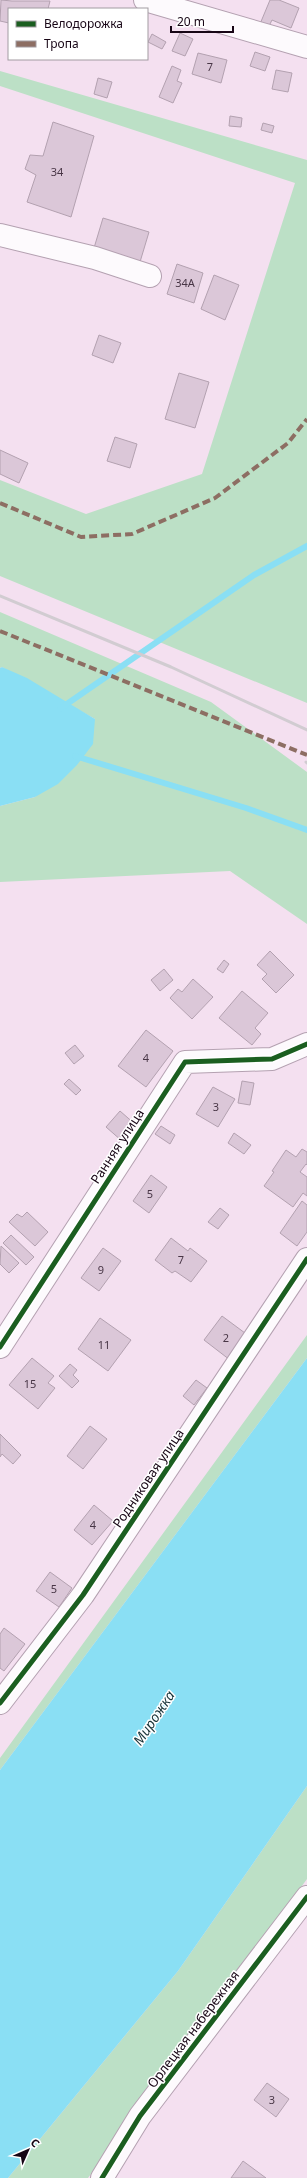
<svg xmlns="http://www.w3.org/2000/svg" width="307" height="2178" viewBox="0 0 307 2178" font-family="'Noto Sans',sans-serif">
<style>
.green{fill:#bce0c6}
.water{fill:#8adff4}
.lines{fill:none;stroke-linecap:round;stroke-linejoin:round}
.stream{stroke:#8adff4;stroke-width:6}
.building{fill:#dbc7d8;stroke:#b3a1b0}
.minor-casing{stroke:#b4a1b1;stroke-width:24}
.minor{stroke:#fdfafd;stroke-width:22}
.rail{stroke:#d1ccd1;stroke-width:3}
.quiet{stroke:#8d6e63;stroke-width:4;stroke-dasharray:8 4;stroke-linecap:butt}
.cycleway-casing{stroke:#fff;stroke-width:8}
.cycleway{stroke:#1b5e20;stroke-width:5}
.labels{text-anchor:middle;stroke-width:3;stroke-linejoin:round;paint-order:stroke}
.number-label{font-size:11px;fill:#483646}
.street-label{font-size:13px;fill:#170515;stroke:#fff}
.water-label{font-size:14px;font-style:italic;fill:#19353a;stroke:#fff}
</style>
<rect width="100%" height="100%" fill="#f4e0f0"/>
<path class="green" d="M0,71l307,89v543l-307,-127v-96l86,34 116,-40 93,-291 -295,-97z
M0,612l211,90 96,70v152l-77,-53 -230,11v-76l35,-9 60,-78 -93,-52 -2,1z
M307,1335v23l-307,412v-12z
M307,1786v93l-219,299h-80l170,-207z"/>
<path class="water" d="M2,667l25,11 68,41 -2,25 -16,21 -19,19 -23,13 -35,9v-138z
M307,1358v428l-129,185 -170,207h-8v-408z"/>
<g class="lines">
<path class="stream" d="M61,708l193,-133 53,-29
M75,756l171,52 61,22"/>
</g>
<path class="building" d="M1,0l11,1h38l-2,8h-39v14l-9,-2z
M270,0h9l20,8 -8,20 -19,-8 -4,8 -8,-4z
M180,33l13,6 -8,17 -13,-5z
M152,34l14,8 -4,7 -14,-7z
M255,52l15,5 -5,14 -15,-5z
M198,53l29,7 -6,23 -29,-9z
M172,66l9,4 -4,11 5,2 -9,20 -14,-6z
M276,70l16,3 -4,19 -16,-3z
M98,78l14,4 -5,16 -13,-4z
M230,116l12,2 -1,9 -12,-1z
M53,122l41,14 -23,81 -44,-15 9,-27 -11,-6 5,-14 13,1z
M263,123l11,3 -2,7 -11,-3z
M103,218l46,14 -9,30 -46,-14z
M177,264l26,9 -9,30 -27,-9z
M214,275l25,10 -14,35 -24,-11z
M99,335l22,8 -8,20 -21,-8z
M179,373l30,9 -14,46 -30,-9z
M115,437l22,7 -7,24 -23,-7z
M0,450l28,13 -9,20 -19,-9z
M270,951l24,24 -18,18 -14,-14 5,-5 -10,-9z
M224,960l5,4 -6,9 -6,-4z
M164,969l9,11 -13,11 -9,-11z
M193,979l20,18 -21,22 -22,-21 8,-9 4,3z
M242,991l26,22 -13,15 6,6 -9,11 -33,-27z
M146,1030l27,21 -27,36 -28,-21z
M75,1045l9,11 -10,8 -9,-11z
M69,1079l12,11 -5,5 -12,-11z
M242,1081l12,2 -4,22 -12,-2z
M213,1087l22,12 -17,28 -22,-13z
M120,1111l16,14 -14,16 -16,-14z
M161,1126l14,9 -5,9 -15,-10z
M234,1133l17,12 -7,9 -16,-11z
M302,1149l5,3v13l-1,-1 -6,8 7,5v19l-4,-3 -10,14 -29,-21 10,-14 -2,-1 14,-21 10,7z
M151,1175l16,12 -18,26 -16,-12z
M302,1201l5,4v27l-10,14 -17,-13z
M220,1208l9,7 -11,14 -10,-7z
M27,1212l21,20 -13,14 -26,-24 8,-8 5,3z
M11,1235l23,22 -8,8 -23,-22z
M171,1238l17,13 2,-3 17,13 -16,21 -16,-11 -3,2 -17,-13z
M1,1246l18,17 -10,10 -9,-9z
M103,1248l18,13 -22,30 -18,-13z
M222,1316l27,20 -19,24 -26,-20z
M100,1318l31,22 -23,31 -30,-22z
M32,1358l22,18 -6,7 7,5 -17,21 -29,-24z
M70,1364l7,6 -4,5 6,6 -7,7 -13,-12z
M196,1380l11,8 -13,17 -11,-9z
M90,1426l17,13 -24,30 -16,-13z
M0,1434l21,21 -8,9 -11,-10 -2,3z
M94,1505l19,16 -21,24 -18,-15z
M50,1572l22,16 -13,19 -23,-16z
M4,1628l21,16 -21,27 -4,-3v-34z
M267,2083l22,16 -13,18 -22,-17z
M243,2161l23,17h-35z"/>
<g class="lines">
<defs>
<path id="minor" d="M145,0l162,47
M0,235l95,23 55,18
M0,1347l185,-285 87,-3 35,-15
M0,1703l83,-108 224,-336
M102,2178l38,-62 167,-219"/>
</defs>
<use href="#minor" class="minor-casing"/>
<use href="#minor" class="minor"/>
<path class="rail" d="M0,596l171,71 136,63
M306,762l1,1"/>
<path class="quiet" d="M0,503l81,34 51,-3 83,-36 73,-55 19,-24
M0,631l307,124"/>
<defs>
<path id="cycleway" d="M0,1347l185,-285 87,-3 35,-15
M0,1703l83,-108 224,-336
M102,2178l38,-62 167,-219"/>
</defs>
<use href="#cycleway" class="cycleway-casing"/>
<use href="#cycleway" class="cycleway"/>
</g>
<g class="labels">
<g class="number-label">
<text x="210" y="71">7</text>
<text x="57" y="176">34</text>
<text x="185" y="287">34А</text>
<text x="146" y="1062">4</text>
<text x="216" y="1111">3</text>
<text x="150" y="1198">5</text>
<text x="181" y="1264">7</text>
<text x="101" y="1274">9</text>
<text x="226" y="1342">2</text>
<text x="104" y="1349">11</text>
<text x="30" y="1388">15</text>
<text x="93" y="1529">4</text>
<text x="54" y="1593">5</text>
<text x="272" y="2104">3</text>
</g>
<g class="street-label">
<text transform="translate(117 1146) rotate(-57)" y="5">Ранняя улица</text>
<text transform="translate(148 1478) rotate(-56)" y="5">Родниковая улица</text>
<text transform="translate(193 2029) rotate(-53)" y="5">Орлецкая набережная</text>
</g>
<g class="water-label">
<text transform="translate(154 1718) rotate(-56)" y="5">Мирожка</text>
</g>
</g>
<rect x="8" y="8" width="140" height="52" fill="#ffffff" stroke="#a29ba1"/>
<rect x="16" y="21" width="20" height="6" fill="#1b5e20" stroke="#a29ba1"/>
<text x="44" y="28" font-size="12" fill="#170515">Велодорожка</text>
<rect x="16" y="41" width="20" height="6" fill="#8d6e63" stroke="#a29ba1"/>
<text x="44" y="48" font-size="12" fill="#170515">Тропа</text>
<g transform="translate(28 2150) rotate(45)" stroke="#ffffff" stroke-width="3" paint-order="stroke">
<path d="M0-3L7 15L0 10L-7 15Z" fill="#170515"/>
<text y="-6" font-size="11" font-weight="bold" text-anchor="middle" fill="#170515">С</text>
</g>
<path d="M171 26v6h62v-6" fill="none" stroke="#170515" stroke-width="2"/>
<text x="177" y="26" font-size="12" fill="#170515" stroke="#ffffff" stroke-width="3" paint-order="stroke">20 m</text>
</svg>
